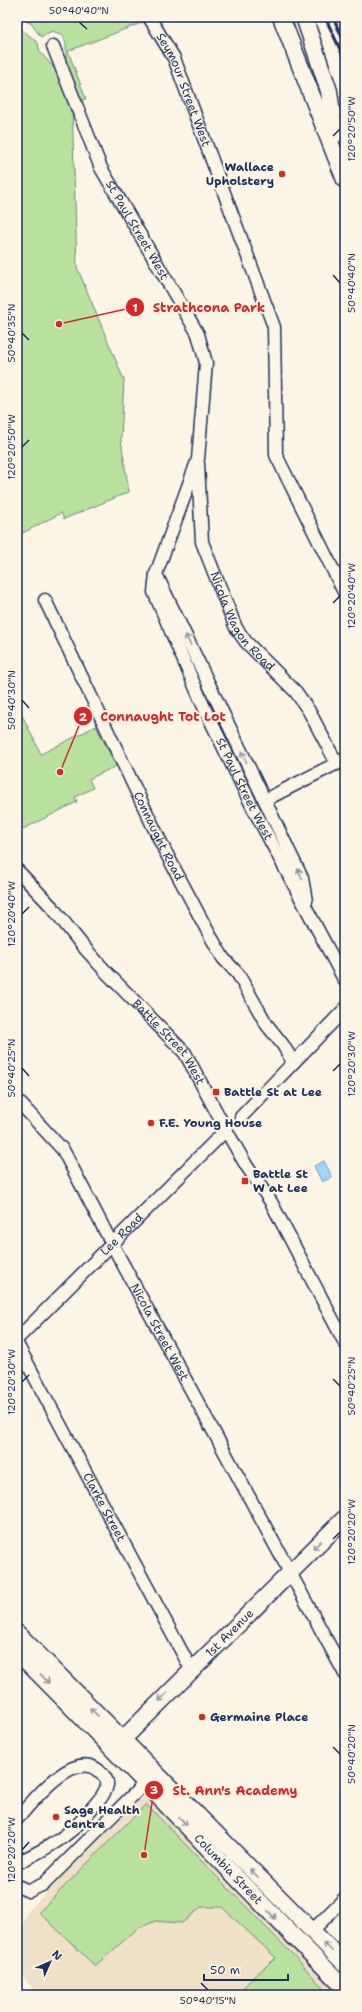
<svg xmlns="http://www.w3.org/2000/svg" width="362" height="2012" viewBox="0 0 362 2012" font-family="'Shantell Sans',sans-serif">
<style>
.built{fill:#f0e0c8}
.green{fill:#b8e19e;stroke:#6a887e}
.water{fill:#9fd6fe;stroke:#6a93be}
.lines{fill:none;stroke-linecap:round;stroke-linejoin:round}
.street-casing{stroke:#1b2f5e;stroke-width:15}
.secondary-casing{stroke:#1b2f5e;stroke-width:19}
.street{stroke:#fcf5e5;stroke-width:12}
.secondary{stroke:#fcf5e5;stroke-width:16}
.rail{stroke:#1b2f5e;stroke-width:3}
.oneway{stroke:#8c92a2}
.ticks{fill:none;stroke:#1b2f5e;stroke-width:1.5}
.poi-dot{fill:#c8321e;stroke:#fcf5e5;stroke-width:1.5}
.labels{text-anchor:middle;stroke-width:4;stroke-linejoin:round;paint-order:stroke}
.street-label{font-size:12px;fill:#1b2f5e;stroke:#fcf5e5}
.poi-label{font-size:12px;font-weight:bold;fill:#1b2f5e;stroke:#fcf5e5;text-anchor:start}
.leader{fill:none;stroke:#d62828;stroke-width:1.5}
.callout-dot{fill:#d62828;stroke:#fcf5e5;stroke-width:1.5}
.mark-label{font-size:12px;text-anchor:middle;font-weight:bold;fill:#fff}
.callout-label{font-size:13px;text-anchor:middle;font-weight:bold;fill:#d62828;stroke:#fcf5e5;stroke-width:4;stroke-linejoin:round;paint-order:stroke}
.neatline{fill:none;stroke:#1b2f5e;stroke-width:1.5}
.ticks-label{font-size:10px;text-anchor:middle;fill:#1b2f5e}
</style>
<rect width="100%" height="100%" fill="#fcf5e5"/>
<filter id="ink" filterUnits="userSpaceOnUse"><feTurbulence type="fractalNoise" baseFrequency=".025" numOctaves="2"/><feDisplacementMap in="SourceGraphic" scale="8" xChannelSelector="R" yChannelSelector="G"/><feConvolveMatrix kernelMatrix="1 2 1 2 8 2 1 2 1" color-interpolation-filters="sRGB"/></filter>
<g filter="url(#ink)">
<path class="built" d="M142,1798l7,1 190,196h-302l-20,-26v-30l11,-28z"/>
<path class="green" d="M20,17h137l-89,34 18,48 -5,1 -15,-38v-18l-3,-9 -11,-4 -11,6 -11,-15 -1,1z
M17,25l21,18 2,9 21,24 11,27 5,164 47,113 -3,60 8,52 -65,27 -3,-6 -44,23z
M17,705l24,49 55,-28 20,40 -27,13 4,9 -18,9 2,5 -60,30z
M146,1804l153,157 30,34h-92l16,-18 23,-19 -54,-51h-21l-19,16 -27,-2 -18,8 -42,37 -56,-54z"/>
<path class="water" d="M324,1161l8,16 -10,5 -8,-16z"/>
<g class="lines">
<defs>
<g id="street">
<path id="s1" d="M149,17l25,41 100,269 2,128 69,139"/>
<path id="s2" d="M53,46l48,122 97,166 8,29 -8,96 -42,115 -2,18 49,113 50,103 92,173"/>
<path id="s3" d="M198,464l4,78 34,86 10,14 50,50 13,19 28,53"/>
<path d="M156,574l146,304 4,23"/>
<path id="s4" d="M45,600l120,251 42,79 16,28 15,16 29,51 16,20 10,17"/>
<path d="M265,800l80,-41"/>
<path id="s5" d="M17,870l35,37 30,38 25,28 78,80 41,77 20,35 25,37 74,141"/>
<path id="s6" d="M17,1100l46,50 49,94 233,430"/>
<path d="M241,1117l104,-108"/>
<path id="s7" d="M17,1339l209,-209"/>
<path id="s8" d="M17,1344l174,325"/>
<path d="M17,1819c15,-17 55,-69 81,-49 5,4 10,9 9,15 -2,10 -9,16 -15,23 -7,8 -14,18 -23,24 -15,13 -34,22 -52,31"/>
<path d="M17,1886l12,5 15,-7 107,-107"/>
<path d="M312,1931l33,-33"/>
</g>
<g id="secondary">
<path d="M281,17l64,163"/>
<path d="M304,17l25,74 6,44"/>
<path d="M17,1633l328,331"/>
<path id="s9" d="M17,1652c111,110 217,226 328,336"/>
<path id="s10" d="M114,1748l231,-230"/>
</g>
</defs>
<use href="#street" class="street-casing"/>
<use href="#secondary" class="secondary-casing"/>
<use href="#street" class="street"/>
<use href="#secondary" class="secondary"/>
<path class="rail" d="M325,17l20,43
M333,17l12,27"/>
</g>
<defs><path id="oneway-shaft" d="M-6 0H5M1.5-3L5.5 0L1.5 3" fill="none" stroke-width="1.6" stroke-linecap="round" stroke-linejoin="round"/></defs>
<g class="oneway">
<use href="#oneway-shaft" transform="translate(188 640) rotate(-116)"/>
<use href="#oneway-shaft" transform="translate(244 757) rotate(-116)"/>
<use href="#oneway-shaft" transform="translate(300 874) rotate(-112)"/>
<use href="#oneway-shaft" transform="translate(317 1545) rotate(135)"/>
<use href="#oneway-shaft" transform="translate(45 1679) rotate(45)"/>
<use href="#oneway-shaft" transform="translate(163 1697) rotate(135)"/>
<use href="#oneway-shaft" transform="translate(94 1712) rotate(-134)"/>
<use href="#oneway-shaft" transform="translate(183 1821) rotate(47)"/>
<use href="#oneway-shaft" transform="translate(254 1873) rotate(-135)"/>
<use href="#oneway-shaft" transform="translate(272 1915) rotate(46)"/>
<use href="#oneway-shaft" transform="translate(328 1947) rotate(-135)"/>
</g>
</g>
<path class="ticks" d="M79,22l8,7M333,136l7,-7M333,275l7,8M22,333l7,7M22,447l7,-7M333,603l7,-7M22,700l7,8M22,914l7,-7M22,1068l7,8M333,1071l7,-7M333,1379l7,7M22,1382l7,-7M333,1539l7,-7M333,1747l7,7M22,1850l7,-8M201,1983l7,7"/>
<g class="poi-dot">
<circle cx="282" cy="174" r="4"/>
<rect x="212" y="1088" width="8" height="8" rx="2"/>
<circle cx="151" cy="1123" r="4"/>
<rect x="241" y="1177" width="8" height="8" rx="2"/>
<circle cx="202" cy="1717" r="4"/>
<circle cx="56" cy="1817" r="4"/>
</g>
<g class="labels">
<g class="street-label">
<text dy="4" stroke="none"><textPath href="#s1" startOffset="81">Seymour Street West</textPath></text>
<text dy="4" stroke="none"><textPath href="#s2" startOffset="203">St Paul Street West</textPath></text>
<text dy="4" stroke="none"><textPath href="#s3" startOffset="168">Nicola Wagon Road</textPath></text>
<text dy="4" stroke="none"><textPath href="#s2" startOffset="807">St Paul Street West</textPath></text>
<text dy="4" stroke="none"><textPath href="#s4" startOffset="262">Connaught Road</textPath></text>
<text dy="4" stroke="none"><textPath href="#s5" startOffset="230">Battle Street West</textPath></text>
<text dy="4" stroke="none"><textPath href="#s7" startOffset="148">Lee Road</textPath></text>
<text dy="4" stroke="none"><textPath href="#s6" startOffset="274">Nicola Street West</textPath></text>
<text dy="4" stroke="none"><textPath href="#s8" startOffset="185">Clarke Street</textPath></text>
<text dy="4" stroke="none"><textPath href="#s10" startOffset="163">1st Avenue</textPath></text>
<text dy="4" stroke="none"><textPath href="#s9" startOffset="303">Columbia Street</textPath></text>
</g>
<g class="poi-label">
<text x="274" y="171" text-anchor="end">Wallace<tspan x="274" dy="14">Upholstery</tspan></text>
<text x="224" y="1096">Battle St at Lee</text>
<text x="159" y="1127">F.E. Young House</text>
<text x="253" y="1178">Battle St<tspan x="253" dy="14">W at Lee</tspan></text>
<text x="210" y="1721">Germaine Place</text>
<text x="64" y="1814">Sage Health<tspan x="64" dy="14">Centre</tspan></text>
</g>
</g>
<path class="leader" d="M59 324L135 307M60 772L83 716M144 1855L154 1790"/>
<g class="callout-dot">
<circle cx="59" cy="324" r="4"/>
<circle cx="60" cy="772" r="4"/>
<circle cx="144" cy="1855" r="4"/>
<circle cx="135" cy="307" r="10"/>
<circle cx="83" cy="716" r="10"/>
<circle cx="154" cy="1790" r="10"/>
</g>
<g class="mark-label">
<text x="135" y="312">1</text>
<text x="83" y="721">2</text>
<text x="154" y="1794">3</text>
</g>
<g class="callout-label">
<text x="209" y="312">Strathcona Park</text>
<text x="163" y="721">Connaught Tot Lot</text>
<text x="235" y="1795">St. Ann's Academy</text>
</g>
<rect width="362" height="2012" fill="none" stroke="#fcf5e5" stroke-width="44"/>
<g transform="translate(50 1962) rotate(45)" stroke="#fcf5e5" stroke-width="3" paint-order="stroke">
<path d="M0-3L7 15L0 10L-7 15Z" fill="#1b2f5e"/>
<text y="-6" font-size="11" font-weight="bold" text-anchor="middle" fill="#1b2f5e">N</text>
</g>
<path d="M204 1974v6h84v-6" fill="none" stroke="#1b2f5e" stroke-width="2"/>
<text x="210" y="1974" font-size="12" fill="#1b2f5e" stroke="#fcf5e5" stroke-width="3" paint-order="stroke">50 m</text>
<rect x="22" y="22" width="318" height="1968" class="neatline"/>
<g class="ticks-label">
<text x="79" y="14">50°40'40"N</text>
<text transform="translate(351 129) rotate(-90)" y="4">120°20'50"W</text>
<text transform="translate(351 283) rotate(-90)" y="4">50°40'40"N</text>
<text transform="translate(11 333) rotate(-90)" y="4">50°40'35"N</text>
<text transform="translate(11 447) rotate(-90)" y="4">120°20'50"W</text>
<text transform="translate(351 596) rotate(-90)" y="4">120°20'40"W</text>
<text transform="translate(11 700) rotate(-90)" y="4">50°40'30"N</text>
<text transform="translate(11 914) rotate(-90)" y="4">120°20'40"W</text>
<text transform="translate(351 1064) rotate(-90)" y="4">120°20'30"W</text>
<text transform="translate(11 1068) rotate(-90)" y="4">50°40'25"N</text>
<text transform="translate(11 1382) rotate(-90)" y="4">120°20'30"W</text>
<text transform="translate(351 1386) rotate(-90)" y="4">50°40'25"N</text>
<text transform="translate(351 1532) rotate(-90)" y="4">120°20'20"W</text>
<text transform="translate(351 1754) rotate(-90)" y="4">50°40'20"N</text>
<text transform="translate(11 1850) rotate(-90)" y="4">120°20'20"W</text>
<text x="208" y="2004">50°40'15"N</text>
</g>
</svg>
